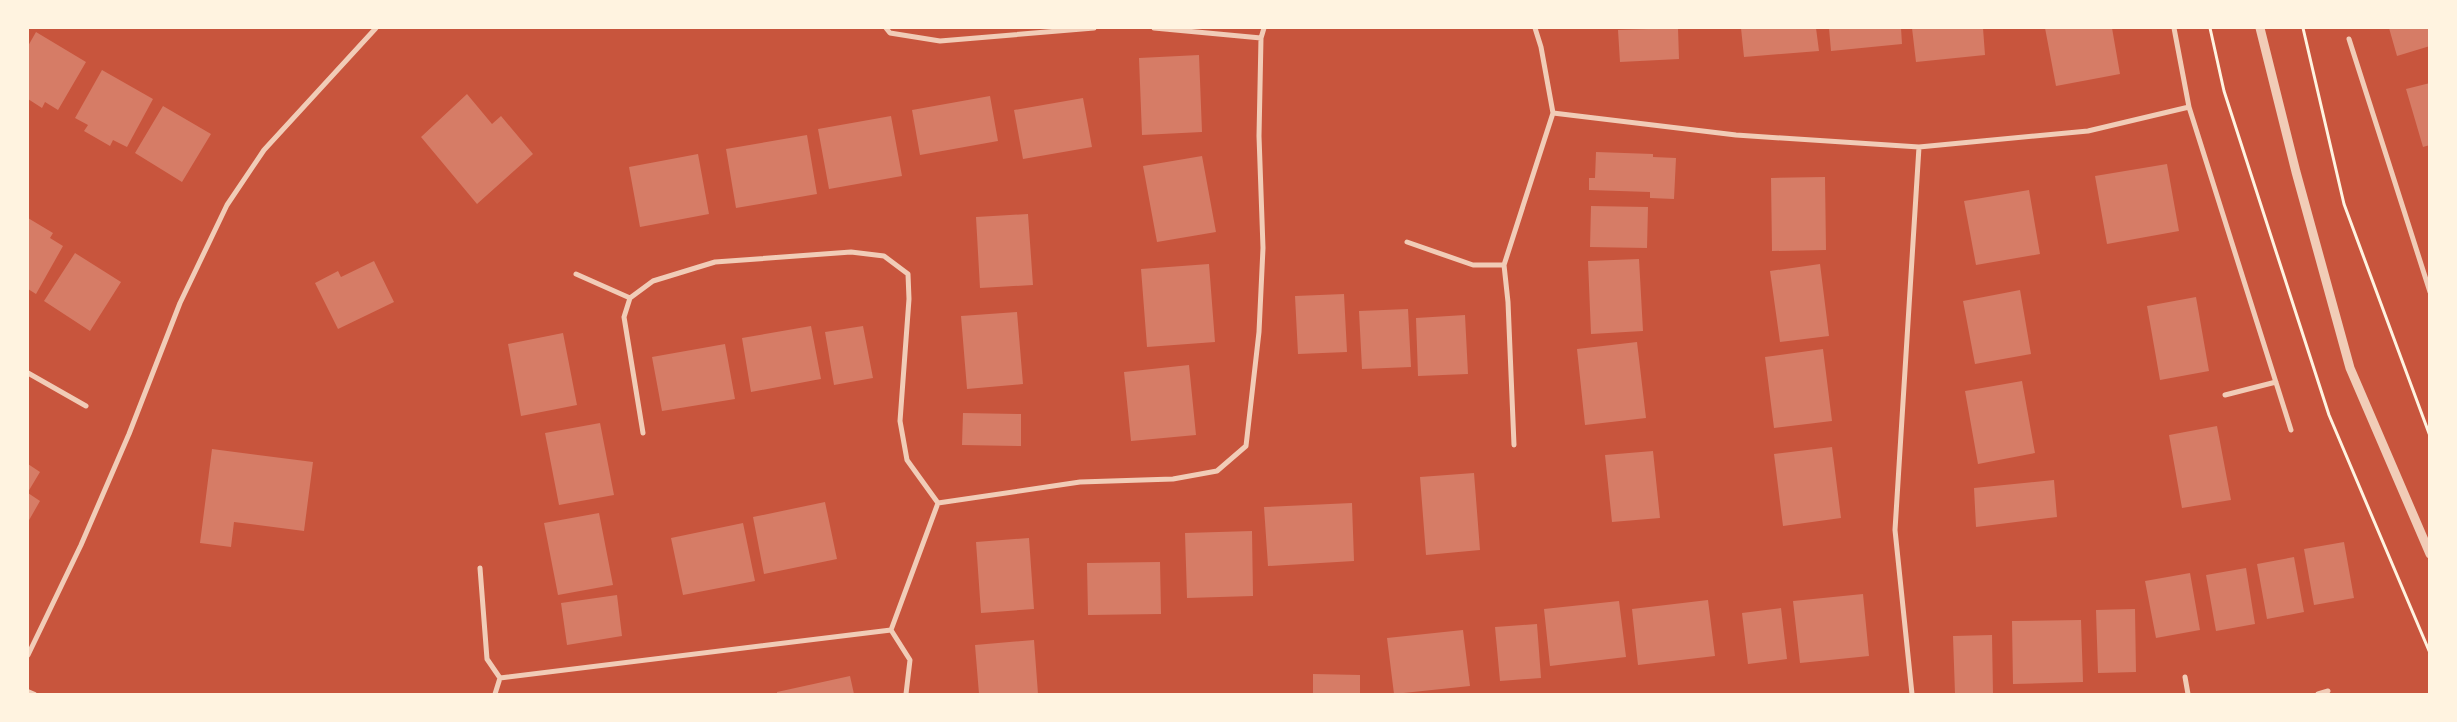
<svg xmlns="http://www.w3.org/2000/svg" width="2457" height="722" viewBox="0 0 2457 722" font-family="Montserrat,sans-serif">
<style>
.building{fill:#d67c66}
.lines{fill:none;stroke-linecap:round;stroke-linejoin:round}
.path{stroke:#fff3e0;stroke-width:3}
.service{stroke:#f1ccb7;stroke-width:4}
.minor{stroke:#f1ccb7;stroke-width:5}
.tertiary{stroke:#f1ccb7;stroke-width:9}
</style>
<rect width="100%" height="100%" fill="#c8553d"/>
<path class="building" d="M1678,28l1,31 -59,3 -2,-32z
M1741,28h75l3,23 -75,6z
M1829,28h72l1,16 -71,7z
M1912,28h71l2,27 -69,7z
M2045,28h67l8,46 -64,12z
M2389,28h41v18l-33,10z
M36,32l50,30 -28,48 -13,-8 -3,6 -14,-9v-53z
M1199,55l3,77 -60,3 -3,-77z
M102,70l51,29 -26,48 -14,-7 -3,6 -26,-15 4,-6 -13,-7z
M2430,83v62l-7,2 -17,-58z
M467,94l25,30 9,-8 32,38 -56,50 -56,-67z
M990,96l8,45 -78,14 -8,-45z
M1083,98l9,49 -69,12 -9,-49z
M163,106l48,28 -29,48 -47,-29z
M891,116l11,60 -73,13 -11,-60z
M807,135l10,59 -81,14 -10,-59z
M1596,152l57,2v3l23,1 -2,41 -24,-1v-6l-61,-2v-12h6z
M698,154l11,60 -69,13 -11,-60z
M1202,156l14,76 -59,10 -14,-76z
M2167,164l12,67 -72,13 -12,-68z
M1825,177l1,73 -54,1 -1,-73z
M2029,190l11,64 -64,11 -12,-64z
M1591,206l57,1 -1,41 -57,-1z
M1028,214l5,71 -53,3 -4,-71z
M28,218l25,15 -3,5 13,8 -27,48 -8,-5z
M75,253l46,29 -31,49 -46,-30z
M1639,259l4,72 -52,3 -3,-73z
M374,261l20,41 -56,27 -23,-46 23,-12 3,6z
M1209,264l6,78 -68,5 -6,-78z
M1820,264l9,72 -49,6 -10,-71z
M2020,290l11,64 -56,10 -12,-63z
M1344,294l3,58 -49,2 -3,-58z
M2196,297l13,74 -49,9 -13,-74z
M1408,309l3,58 -49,2 -3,-58z
M1017,312l6,72 -56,5 -6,-73z
M1465,315l3,59 -50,2 -2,-58z
M811,326l10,53 -70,13 -9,-54z
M863,326l10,52 -39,7 -9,-53z
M563,333l14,72 -56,11 -13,-72z
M1637,342l9,76 -61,7 -8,-76z
M725,344l10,55 -73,12 -10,-54z
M1823,349l9,72 -58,7 -9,-71z
M1189,365l7,70 -65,6 -7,-69z
M2022,381l13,72 -57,11 -13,-73z
M963,413l58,1v32l-59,-1z
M600,423l14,72 -55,10 -14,-72z
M2217,426l14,74 -49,8 -13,-73z
M1832,447l9,71 -58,8 -9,-72z
M212,449l101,13 -9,69 -70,-9 -3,25 -31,-4z
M1653,451l7,67 -48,4 -7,-67z
M28,464l12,8 -12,20z
M1474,473l6,77 -54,5 -6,-78z
M2054,480l3,37 -81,10 -2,-39z
M28,493l12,8 -12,21z
M825,502l12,57 -73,15 -11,-57z
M1352,503l2,58 -86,5 -4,-59z
M599,513l14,72 -55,10 -14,-72z
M743,523l12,58 -72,14 -12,-57z
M1252,531l1,65 -66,2 -2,-65z
M1029,538l5,71 -53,4 -5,-71z
M2344,542l10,56 -40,7 -10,-56z
M2294,557l10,55 -37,7 -10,-55z
M1160,562l1,52 -73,1 -1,-52z
M2246,568l9,56 -39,7 -10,-56z
M2190,573l10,57 -44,8 -11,-57z
M1863,594l6,62 -69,7 -7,-62z
M617,595l5,41 -55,9 -6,-42z
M1708,600l7,56 -77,9 -6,-56z
M1619,601l7,56 -76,9 -6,-57z
M1781,608l6,51 -39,5 -6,-51z
M2135,609l1,63 -38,1 -2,-63z
M2081,620l2,62 -70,2 -1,-63z
M1537,624l4,54 -41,3 -5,-54z
M1463,630l7,56 -76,8 -7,-56z
M1992,635l1,59h-38l-2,-58z
M1034,640l4,54h-59l-4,-49z
M1313,674l47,1v19h-47z
M850,676l4,18h-77v-2z"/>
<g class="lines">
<path class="path" d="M2210,28l14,63 105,324 101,238
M2303,28l41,176 86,232"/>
<path class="service" d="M28,691l7,3"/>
<path class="minor" d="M886,28l4,5 50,8 154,-13
M1154,28l107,10
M2174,28l15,79 102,323
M2349,39l81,253
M1553,113l183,22 183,12 169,-16 101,-24
M1407,242l66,23h31
M576,274l54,24 23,-17 62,-19 136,-10 33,4 24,18 1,25 -9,122 7,39 31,43
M630,298l-6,19 19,116
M28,373l58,33
M2225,395l51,-13
M1514,445l-6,-143 -4,-37 49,-152 -12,-66 -6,-19
M480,568l7,91 13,19 391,-48 47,-127 142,-21 93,-3 44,-8 29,-25 13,-114 4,-84 -4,-112 2,-98 3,-10
M891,630l19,30 -4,34
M28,655l53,-110 48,-111 51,-131 47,-98 37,-55 112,-122
M2185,677l3,17
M495,694l5,-16
M1912,694l-17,-164 24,-383
M2318,694l10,-3"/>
<path class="tertiary" d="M2260,28l36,144 54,196 80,186"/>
</g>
<rect width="2457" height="722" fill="none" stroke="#fff3e0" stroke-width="58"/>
</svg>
